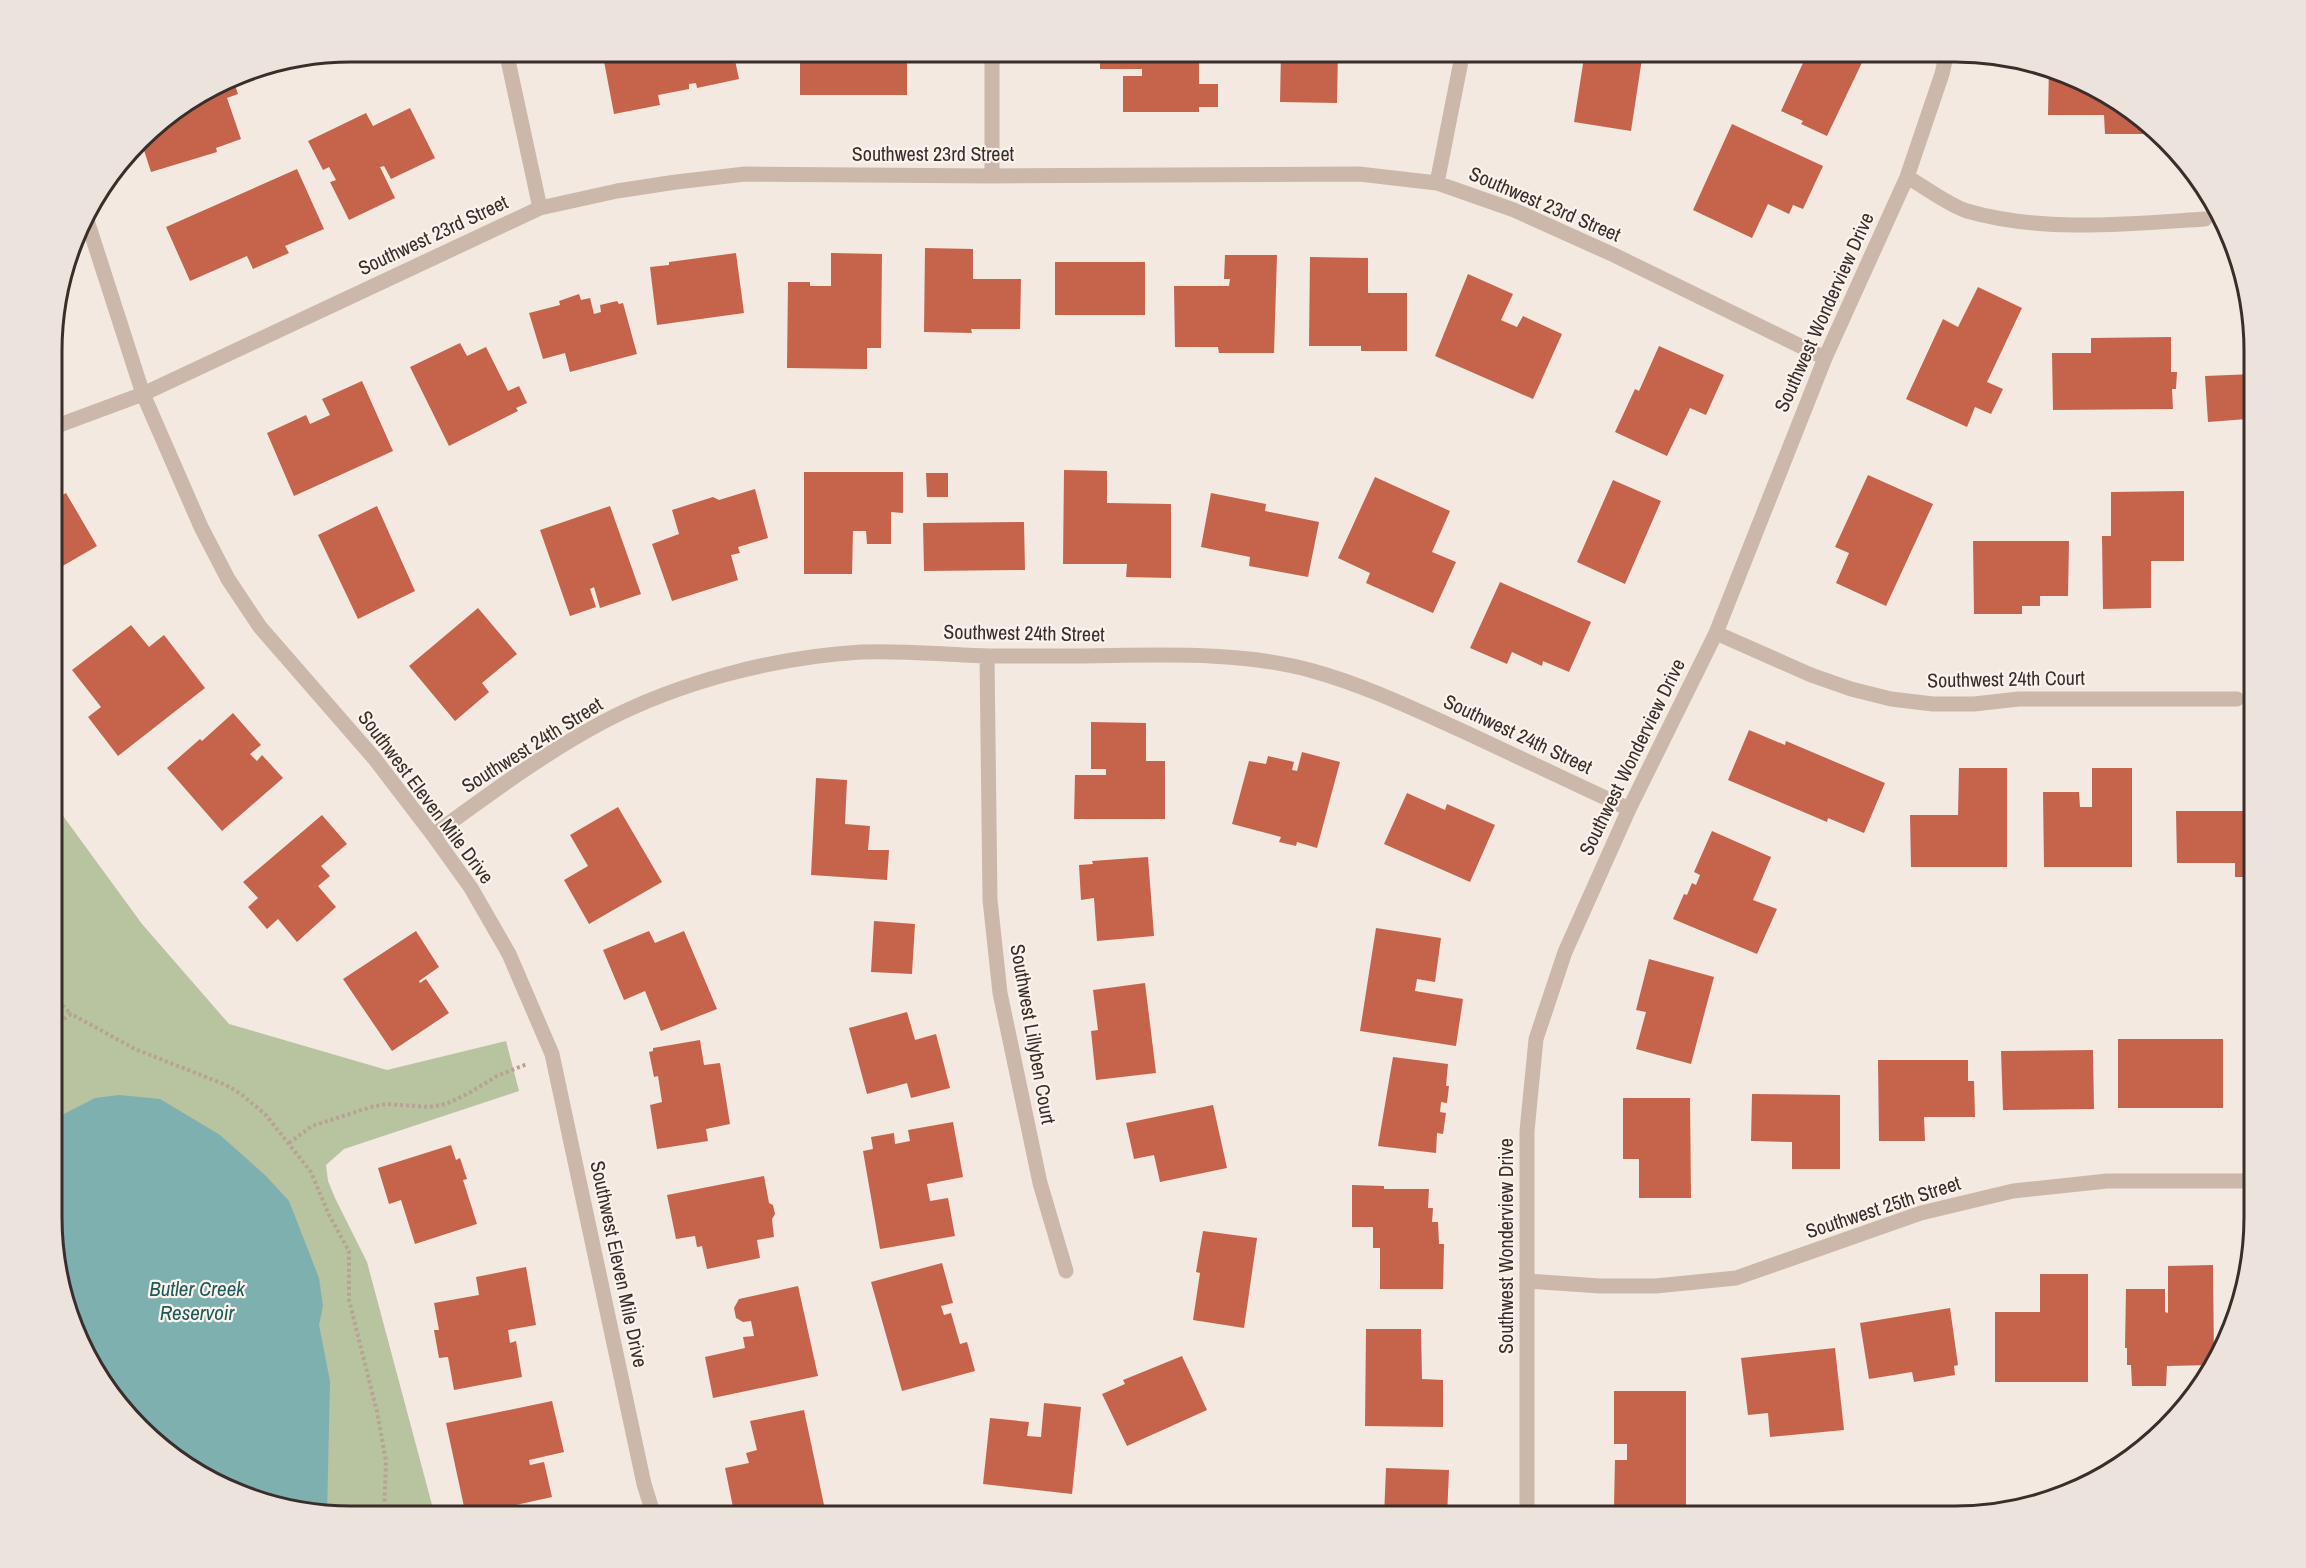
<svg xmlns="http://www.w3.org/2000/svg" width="2306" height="1568" viewBox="0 0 2306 1568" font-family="'Archivo Narrow',sans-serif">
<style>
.green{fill:#b8c39f}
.water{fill:#7eb0b0}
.building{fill:#c6634b}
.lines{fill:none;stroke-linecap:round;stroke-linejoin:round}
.path{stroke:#b8a295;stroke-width:4;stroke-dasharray:3 3;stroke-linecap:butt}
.street{stroke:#ccb8ab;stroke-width:15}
.labels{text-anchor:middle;stroke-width:4.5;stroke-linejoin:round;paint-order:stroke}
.street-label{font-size:20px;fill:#3a2e2a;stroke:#faf3ec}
.water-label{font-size:21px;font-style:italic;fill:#1f5a5b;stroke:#faf3ec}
.rim{fill:none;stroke:#3a2e2a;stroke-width:3}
</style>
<rect width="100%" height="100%" fill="#f3e9e0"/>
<path class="green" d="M58,809l84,115 87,100 158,46 119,-29 13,50 -175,58 -18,16 2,16 7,17 32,64 68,254h-104l-77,-15 -86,-46 -77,-87 -37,-112v-442z"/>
<path class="water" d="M119,1095l41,4 60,36 46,41 23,25 30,77 4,28 -4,19 11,56 -3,135 -73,-15 -86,-46 -77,-87 -37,-112v-134l4,-5 37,-19z"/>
<path class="building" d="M629,51h104l6,28 -42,9 -1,-5 -7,1v5l-31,6 2,10 -46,9 -11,-58z
M800,51h107v44h-107z
M1100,51h99v33h19v23h-19v5h-76v-36h19v-7h-42z
M1281,51h57l-1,52 -57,-1z
M1585,51l58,1 -12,79 -57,-9z
M1808,52h59l-40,84 -26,-12 2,-3 -22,-10z
M2049,66l89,47 9,8v13h-42l-1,-19h-56z
M232,76l6,18 -11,4 14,41 -25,9 1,4 -66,20 -10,-31 12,-15z
M410,108l25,50 -44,21 -7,-13 -4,1 15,31 -46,22 -19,-38 6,-2 -7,-13 -6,3 -15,-29 58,-28 7,13z
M1732,124l91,42 -20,43 -10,-4 -4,9 -21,-10 -16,34 -59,-28z
M297,169l27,60 -39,17 4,7 -36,16 -6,-13 -57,25 -24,-54z
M925,248l48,1v30h48l-1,50h-49l1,4 -48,-1z
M736,253l8,60 -87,12 -7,-58 19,-2v-3z
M831,253l51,1 -1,94h-14v21l-80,-1 1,-86h22v4h21z
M1225,255h52l-3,98h-55l-1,-6h-43l-1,-61h55l1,-7h-6z
M1310,257l58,1v35h39v58h-46v-5h-52z
M1055,262h90v53h-90z
M1468,274l45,20 -12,26 16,7 6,-11 39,18 -29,65 -98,-43z
M1978,287l44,21 -35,74 16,7 -12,25 -16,-7 -8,20 -61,-28 37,-80 15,8z
M579,294l2,6 9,-2 4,16 7,-2 -1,-7 17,-4 2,3 4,-1 14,51 -67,18 -5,-19 -22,6 -14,-46 31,-8 -1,-4z
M2171,337v35h6l-1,17h-4l1,20 -120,1 -1,-57h39v-15z
M460,343l7,13 19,-9 22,44 11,-5 8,17 -11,5 2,3 -69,35 -39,-79z
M1659,346l65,29 -18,40 -16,-7 -23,48 -52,-24 20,-43 4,2z
M2254,374v47l-7,1v-3l-39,3 -3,-46z
M362,381l31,70 -99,45 -27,-63 39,-18 4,9 20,-9 -8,-16z
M1064,470l43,1v32l64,1v74l-45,-1 1,-13h-64z
M804,472h99v41l-12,-1v32h-24l-1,-13h-13l-1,43h-48z
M926,473h22v24h-21z
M1868,475l65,29 -47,102 -50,-23 13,-30 -14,-6z
M1375,477l75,34 -18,41 24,10 -23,51 -67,-30 4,-10 -32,-15z
M1613,480l48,21 -36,83 -48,-22z
M755,489l13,49 -30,9 2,6 -9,2 7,25 -66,21 -20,-57 27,-10 -7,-24 41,-13 6,3z
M2184,491v70h-33v47l-48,1 -1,-73h9v-44z
M66,493l31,53 -43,25v-71z
M1211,493l55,11 -1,7 54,11 -11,55 -59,-11 1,-9 -49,-10z
M377,506l38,85 -57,28 -40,-84z
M610,506l31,88 -41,14 -6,-21 -4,2 6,18 -26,9 -30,-86z
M1024,522l1,48 -101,1 -1,-48z
M1973,541h96l-1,55h-28v10h-18v8h-48z
M1500,582l91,40 -22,50 -26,-11 -1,5 -30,-14 -5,12 -37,-16z
M478,608l39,46 -35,29 7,9 -34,29 -46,-55z
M131,625l18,22 15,-12 41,53 -87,68 -30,-39 13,-10 -29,-37z
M233,713l28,32 -11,9 7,7 5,-6 21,23 -61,53 -55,-63 33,-29 2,2z
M1091,722l55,1v38h19v58h-91l1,-44h31v-6h-15z
M1749,730l36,15 1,-4 99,42 -21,50 -36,-15 -1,4 -99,-42z
M1302,752l38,10 -23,86 -20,-6 -1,4 -17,-4 2,-5 -49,-13 17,-63 17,3 2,-8 26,6 -2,8 5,1z
M1959,768h48v99h-96l-1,-52h48z
M2092,768h40v99h-88l-1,-75h36l1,15h12z
M816,778l31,2 -2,44 25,2 -2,24h21l-2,30 -76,-5z
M1407,793l38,17 2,-6 48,21 -25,57 -86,-38z
M618,807l44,75 -73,42 -25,-44 24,-14 -18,-31z
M2176,811h78v66h-19v-14h-58z
M322,815l25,29 -26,22 9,10 -12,10 18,21 -39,35 -19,-23 -11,10 -19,-22 10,-9 -15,-16z
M1712,831l59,26 -18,43 24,9 -20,45 -84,-35 11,-25 3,1 5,-12 4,2 4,-10 -6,-3z
M1148,857l6,79 -57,5 -3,-43 -13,2 -2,-35 14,-1 -1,-3z
M874,921l41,3 -3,50 -41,-2z
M1376,928l65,10 -6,44 -18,-3 -2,12 48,8 -7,47 -96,-15z
M416,931l23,36 -20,14 1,2 6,-4 23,34 -57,38 -49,-72z
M649,931l6,12 29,-12 33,78 -56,22 -16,-40 -21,9 -21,-50z
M1649,959l65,18 -23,87 -55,-15 10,-37 -10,-2z
M1145,983l11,90 -60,7 -5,-49 7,-1 -5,-40z
M907,1012l8,28 21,-6 14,54 -39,10 -4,-15 -40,11 -18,-66z
M2118,1039h105v69h-105z
M700,1040l4,25 16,-2 10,61 -24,5 2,12 -51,8 -7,-44 12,-3 -4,-26 -4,1 -5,-25 4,-1v-3z
M2093,1050l1,59 -91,1 -2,-59z
M1393,1057l55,7 -2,22h3l-2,17 -6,-1 -1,10 6,1 -3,21 -6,-1 -1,20 -58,-7z
M1878,1060h90v21h6l1,36h-51l1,24h-46z
M1752,1094l88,1v74h-48v-27l-41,-1z
M1623,1098h67l1,100h-52v-39h-16z
M1213,1105l14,63 -67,14 -6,-27 -20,4 -8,-36z
M953,1122l10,55 -36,7 3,17 18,-3 7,38 -75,13 -17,-98 10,-2 -2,-12 23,-4 1,11 15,-3 -2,-11z
M451,1145l5,15 4,-2 7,21 -4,1 14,44 -62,20 -14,-44 -12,4 -11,-36z
M764,1176l5,27 4,2 2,9 -3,5 2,18 -17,3 3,18 -53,11 -5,-23 -5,1 -2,-11 -19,3 -9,-44z
M1352,1185l32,1v3h45l-1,19h5l-1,14h6l1,22h5l-1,45h-63v-41h-7v-21h-21z
M1203,1231l54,7 -13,90 -51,-8 7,-47 -4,-1z
M942,1263l11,40 -12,3 3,9 7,-2 9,31 7,-2 8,29 -73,20 -31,-109z
M2213,1265l1,96 -2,4 -45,1 -1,20h-34l-1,-21h-4v-17h-2l1,-59h39v23l3,1v-47z
M526,1267l10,58 -28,5 2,13 6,-2 6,36 -68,13 -6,-33 -9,1 -5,-28h5l-5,-27 45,-8 -3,-18z
M2040,1274h48v108h-93v-70h45z
M798,1286l20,90 -105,22 -8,-41 40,-9 -2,-11 11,-1 -3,-15 -8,1 -7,-4 -2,-10 5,-9z
M1950,1308l8,57 -4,1 1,9 -41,7 -2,-10 -43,7 -9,-56z
M1366,1329h55l1,50 21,1v47l-78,-1z
M1835,1348l9,82 -74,7 -2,-24 -20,2 -7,-57z
M1182,1356l25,54 -80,36 -25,-52 23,-10 -2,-4z
M1614,1391h72v115h-19v11h-40l-1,-11h-12l1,-46h12v-16h-13z
M552,1401l12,51 -35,8 1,5 14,-3 8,35 -86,19 -20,-93z
M1044,1403l37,4 -9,87 -89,-10 7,-66 39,4 -2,14 14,1z
M804,1410l20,95 -55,12h-34l-10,-49 24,-5 -3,-10 11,-3 -7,-29z
M1386,1468l63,2 -2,47h-63z"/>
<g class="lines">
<path class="path" d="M54,997l17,17
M54,1026l17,-12 64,35 91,36 15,9 25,21 45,57 18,43 20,36v49l28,112 9,49 -2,55
M289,1143l23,-17 59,-19 15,-3 43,3 17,-3 23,-11 28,-17 30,-12"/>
<path class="street" d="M506,51l34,157
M992,176v-125
M1907,177c18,10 41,28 60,34 76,22 161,13 238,8
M1437,183l26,-132
M85,214l58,180 58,133 27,52 32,48 114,131 59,77 38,53 38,66 43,100 92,430 10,32
M54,427l89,-33 397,-186 77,-17 59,-9 69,-8 247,2 367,-2 78,9 77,27 100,45 211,103
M1716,633l95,42 40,14 40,10 42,5h41l45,-5h218
M987,656l3,244 10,93 40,190 26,88
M433,835c55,-40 110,-81 170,-113 76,-40 172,-65 258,-70 42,-2 85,3 127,4 26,0 51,0 77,0 80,0 171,-7 248,15 54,15 103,39 154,62 54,25 108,51 162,76
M1527,1281l73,5h56l80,-8 185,-65 92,-22 94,-10h147
M1527,1517v-386l9,-92 29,-87 64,-143 87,-176 109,-275 82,-181 35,-103 5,-22"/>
</g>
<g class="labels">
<g class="street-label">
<text x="933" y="161">Southwest 23rd Street</text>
<text transform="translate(1545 204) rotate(23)" y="7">Southwest 23rd Street</text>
<text transform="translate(433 235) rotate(-25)" y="7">Southwest 23rd Street</text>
<text transform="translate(1824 312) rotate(-66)" y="7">Southwest Wonderview Drive</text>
<text transform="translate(1024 633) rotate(1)" y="7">Southwest 24th Street</text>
<text transform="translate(2006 679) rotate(-1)" y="7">Southwest 24th Court</text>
<text transform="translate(1518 734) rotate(25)" y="7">Southwest 24th Street</text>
<text transform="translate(532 745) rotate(-32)" y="7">Southwest 24th Street</text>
<text transform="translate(1632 757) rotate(-64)" y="7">Southwest Wonderview Drive</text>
<text transform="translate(426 797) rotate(53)" y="7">Southwest Eleven Mile Drive</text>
<text transform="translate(1033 1034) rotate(80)" y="7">Southwest Lillyben Court</text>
<text transform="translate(1883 1207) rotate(-18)" y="7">Southwest 25th Street</text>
<text transform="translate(1506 1246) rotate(-90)" y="7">Southwest Wonderview Drive</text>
<text transform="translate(619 1264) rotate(78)" y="7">Southwest Eleven Mile Drive</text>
</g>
<g class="water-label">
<text x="197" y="1296">Butler Creek<tspan x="197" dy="24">Reservoir</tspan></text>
</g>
</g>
<path d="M0 0H2306V1568H0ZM351 62H1955A289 289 0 0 1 2244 351V1217A289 289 0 0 1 1955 1506H351A289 289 0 0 1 62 1217V351A289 289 0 0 1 351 62Z" fill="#ebe3dc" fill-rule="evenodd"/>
<path class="rim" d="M351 62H1955A289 289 0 0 1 2244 351V1217A289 289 0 0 1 1955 1506H351A289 289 0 0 1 62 1217V351A289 289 0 0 1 351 62Z"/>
</svg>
